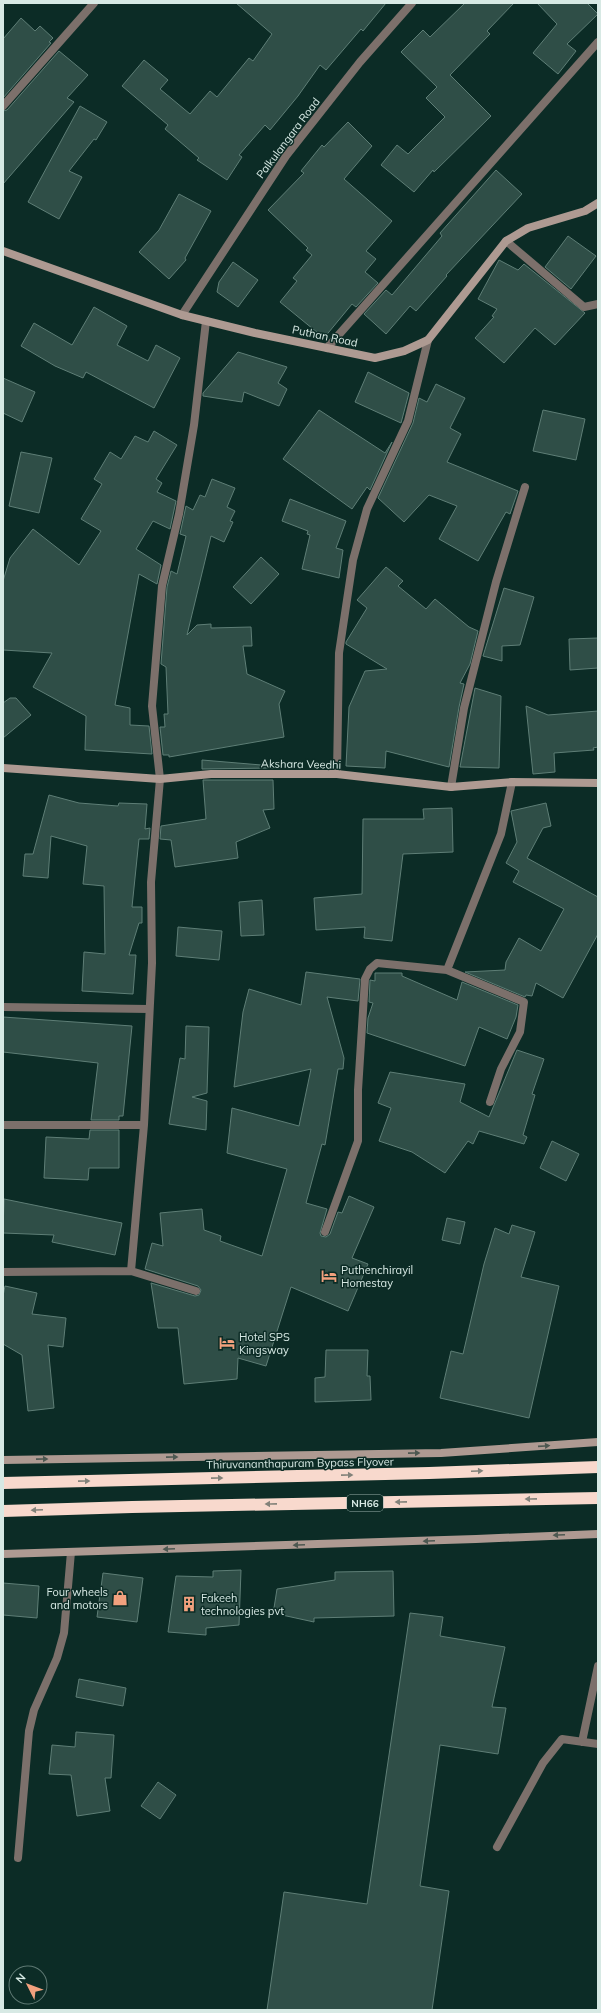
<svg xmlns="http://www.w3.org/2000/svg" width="601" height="2013" viewBox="0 0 601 2013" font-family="Mulish,sans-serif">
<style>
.building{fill:#2f4e47;stroke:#5e7e76}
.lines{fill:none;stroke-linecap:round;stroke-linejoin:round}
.street{stroke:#7c706b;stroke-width:8}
.secondary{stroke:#ae9a92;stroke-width:8}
.highway{stroke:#f8d9cd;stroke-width:12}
.oneway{fill:#4d5851}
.oneway2{fill:#82827a}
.labels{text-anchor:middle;stroke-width:3;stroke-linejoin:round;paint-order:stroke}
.shield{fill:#0c2c26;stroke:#9ab0ab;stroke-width:1}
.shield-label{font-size:10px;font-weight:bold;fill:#d7e9e4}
.street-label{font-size:11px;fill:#d7e9e4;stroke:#0c2c26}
.poi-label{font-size:11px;fill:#d7e9e4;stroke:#0c2c26;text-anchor:start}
</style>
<rect width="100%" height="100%" fill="#0c2c26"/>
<path class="building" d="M236,3h150l-23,28 -2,-2 -35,41 -6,-5 -22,31 -28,34 -5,-5 -26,30 3,2 -15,23 -30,-20 2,-2 -34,-29 3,-4 -46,-39 22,-26 24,20 -8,9 30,25 20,-23 7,6 32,-39 4,3 19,-27z
M465,3h49l-27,28 3,3 -40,41 41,41 -57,56 -1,-2 -19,22 -33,-27 16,-20 11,9 37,-37 -19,-19 11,-11 -36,-35 22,-22 7,7z
M537,3h50l11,11 -31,30 9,7 -18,23 -25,-21 24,-29z
M21,18l14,13 5,-5 13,12 -4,4 2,1 -48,55v-59z
M59,51l29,24 -21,23 7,4 -71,82v-73l4,-1z
M80,106l27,16 -11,18 -2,-1 -25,32 13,6 -23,42 -31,-17z
M348,122l24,24 -28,33 48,42 -26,30 10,8 -11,13 13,11 -22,24 -4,-3 -28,34 -44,-36 17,-21 -4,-3 19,-23 -6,-5 2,-2 -40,-38 36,-37 -3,-2 21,-26 2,2z
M496,170l26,24 -76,81 1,1 -31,35 -6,-5 -24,28 -22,-20 22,-24 6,5 50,-59 -2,-3z
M179,194l32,17 -26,47 1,2 -17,19 -30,-27 20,-22z
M568,236l28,20 -25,33 -26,-22z
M499,260l19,10 6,-6 61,49 -30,32 -20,-17 -31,35 -29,-25 19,-21 -2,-1 5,-7 -19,-10z
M233,262l25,18 -20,27 -21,-15 2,-10z
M94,307l33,19 -10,19 31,16 8,-16 24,13 -26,50 -68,-36 -3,6 -28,-12 -34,-20 13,-23 38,22z
M238,352l49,15 -9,16 9,6 -8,17 -35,-14 -2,10 -39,-6v-3z
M368,372l41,21 -8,30 -46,-21z
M3,378l32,14 -13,30 -19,-9z
M436,384l29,14 -15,30 11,6 -14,28 71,29 -8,23 -4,-2 -28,49 -39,-22 18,-33 -28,-11 -25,27 -26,-24 35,-75 6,-25 8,4z
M319,410l66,43 7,-11 -22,48 -3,-3 -15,22 -69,-50z
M543,410l42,9 -9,41 -43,-9z
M154,431l23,14 -21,34 6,4 -5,9 19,9 -6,28 -17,-8 -17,28 25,16 -4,19 -18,-10 -24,131 15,3v17l19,1 3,28 -67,-4 1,-34 -53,-29 19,-34 -49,-3v-69l7,-23 23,-29 46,36 22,-34 -20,-12 21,-35 -8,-5 16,-27 11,7 14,-23 13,6z
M21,452l31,6 -13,55 -30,-7z
M212,479l23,9 -8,19 8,4 -5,10 3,1 -9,20 -13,-6 -24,99 10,-10 14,-1v4l40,-1 1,19h-9l4,28 38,17 -6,13 5,33 -115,20v-2h-6l-3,-28h5l-1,-13h4l-2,-47 -5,-3 6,-77 4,-16 6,3 9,-38 -6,-2 6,-28 7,4 7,-15 5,2z
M290,499l56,22 -10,27 7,2 -4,28 -37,-9 8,-34 -3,-1 1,-3 -26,-10z
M261,557l18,17 -28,30 -18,-17z
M386,567l17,14 -5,5 28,23 9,-10 34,28 9,4 -8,33 -10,19 4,1 -5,23 -10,60 -63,-16 -1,17 -39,-2 3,-59 16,-36 22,-2 -41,-25v-2l21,-34 -10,-8z
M504,588l30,9 -14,48 -18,1v15l-19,-5z
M598,638v30l-28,2 -1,-31z
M475,688l26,8 -2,72 -39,-1z
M10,698h6l15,17 -28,23v-35z
M526,706l22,9 50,-4v36l-5,1 1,2 -40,3 1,19 -22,2z
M202,760l71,6v2l-71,1z
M203,780h70l1,29 -11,1 7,18 -34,14 2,16 -63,9 -4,-27 -11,-1 1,-13 45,-7z
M49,795l30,8 39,3 1,-3 28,1 -2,25 5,-1 -1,11h-10l-7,68h10v16h-3l-10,32h7l-3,39 -51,-3 2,-39 21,2 -1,-68 -21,-2 4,-38 -36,-10 -3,42 -25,-2 2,-22h8z
M546,803l5,23 -8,2 -16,30 71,39v37l-35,64 -27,-15 -4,13 -6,-1 -1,2 -60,-25 40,-2 1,-8 13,-24 22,13 23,-42 -51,-27 6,-11 -13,-8 11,-21 -6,-31z
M452,808l1,44 -50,2 -11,87 -28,-3 1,-11 -49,3 -2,-32 48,-4 1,-75h61l-1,-10z
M262,900l2,35 -23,1 -2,-34z
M178,927l44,4 -3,29 -43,-4z
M306,972l54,7 -2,22 -31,-4 17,61 -1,11h-5l-13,76 -3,-1 -16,59 21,6 -7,24 1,3 5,1 4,-3 8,-22 4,1 7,-17 25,11 -22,51 16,6 -20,47 -57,-24 -25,79 -28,-8 -1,21 -53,5 -6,-56h-20l-7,-45 44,13 4,-1 2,-5 -3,-4 -53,-17 7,-26 11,3 -3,-33 42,-4 2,21 17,6 -1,5 42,15 25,-87 -60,-16 5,-45 67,18 12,-57 -77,18 9,-75 6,-23 52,16z
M375,973h27v3l55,24 5,-18 56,23 -2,12 -9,22 -28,-12 -14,39 -98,-33 1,-15 5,-15 -4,-1 1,-22 5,1z
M3,1017l129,9 -9,90h-4v4h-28l7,-57 -95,-11z
M186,1026l23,1 -2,66 -15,4 15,4 -1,29 -37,-6 11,-66 5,1z
M517,1050l27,9 -12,35 3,1 -12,40 4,2 -3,7 -45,-13 -6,13 -5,-3 -23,32 -33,-21 -33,-11 12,-33 -13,-5 12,-31 75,12 -5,18 29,15z
M90,1130h29v38h-30l-1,12 -44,-2 2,-41 43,2z
M552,1141l27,13 -13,27 -26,-13z
M4,1199l118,24 -7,32 -63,-13 2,-7 -51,-2z
M447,1218l18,4 -5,22 -18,-4z
M512,1225l23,7 -14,45 38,9 -30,132 -89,-20 11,-47 12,3 21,-90 11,-36 14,6z
M5,1286l32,7 -5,21 34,4 -3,29 -15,-2 6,63 -26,3 -6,-56 -19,-11v-48z
M326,1350h42l-1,26h3l1,24 -56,2v-24l10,-1z
M241,1570l-2,55 -33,3v7l-38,-3 8,-56 37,1v-6z
M393,1571l1,45 -80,2v4l-32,-7 -8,-7 3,-19 58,-9v-8z
M103,1573l40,5 -6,44 -40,-5z
M3,1583l36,3 -2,32 -34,-3z
M410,1613l33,4 -3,19 65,11 -13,60 14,1 -8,46 -58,-9 -20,141 29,5 -17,119h-165l17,-118 83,12z
M79,1679l47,9 -3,18 -47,-9z
M76,1732l38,3 -3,43h-6l5,33 -33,5 -6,-41 -22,-1 3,-29 23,2z
M158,1782l18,13 -16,24 -19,-13z"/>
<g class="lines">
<path class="street" d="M3,106l91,-103
M506,241l78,66 14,-3
M182,315l104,-159 74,-94 52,-59
M327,348l271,-306
M337,774l2,-121 14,-93 14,-51 41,-88 20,-81
M451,787l13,-79 32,-126 29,-95
M447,970l77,32 -4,30 -19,37 -11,33
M3,1007l146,2
M3,1125h141
M325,1232l33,-91v-51l7,-111 5,-10 7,-6 70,7 54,-136 11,-52
M131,1271l65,20
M3,1272l128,-1 13,-146 8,-162 -1,-81 9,-103 -8,-73 10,-120 17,-72 15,-89 12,-104
M582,1742l16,-76
M497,1847l46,-84 19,-24 36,5
M18,1858l11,-127 5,-21 23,-52 7,-25 7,-81"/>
<path class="secondary" d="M3,251l179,64 73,18 120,25 29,-7 24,-11 78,-99 22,-13 57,-17 13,-8
M3,768l157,11 51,-5h126l114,13 61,-5 86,1
M3,1460l438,-7 157,-11
M3,1554l473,-15 122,-5"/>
<path class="highway" d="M3,1483l426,-10 169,-6
M3,1511l129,-4 466,-9"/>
</g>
<defs><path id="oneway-solid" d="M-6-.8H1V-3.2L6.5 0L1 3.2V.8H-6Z"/></defs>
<g class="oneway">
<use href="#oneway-solid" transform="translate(544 1446) rotate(-4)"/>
<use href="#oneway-solid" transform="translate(414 1453) rotate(-1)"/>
<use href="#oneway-solid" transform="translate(172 1457) rotate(-1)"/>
<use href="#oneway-solid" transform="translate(42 1459) rotate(-1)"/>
<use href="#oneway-solid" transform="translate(559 1535) rotate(177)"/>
<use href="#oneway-solid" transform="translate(429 1541) rotate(178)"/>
<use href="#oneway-solid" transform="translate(299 1545) rotate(178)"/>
<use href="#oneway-solid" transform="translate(169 1549) rotate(178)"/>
</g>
<g class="oneway2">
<use href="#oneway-solid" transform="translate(477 1471) rotate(-2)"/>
<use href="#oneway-solid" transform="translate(347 1475) rotate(-1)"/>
<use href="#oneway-solid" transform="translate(217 1478) rotate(-1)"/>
<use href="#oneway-solid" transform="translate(84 1481) rotate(-1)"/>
<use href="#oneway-solid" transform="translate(531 1499) rotate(179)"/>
<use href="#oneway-solid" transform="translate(401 1502) rotate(179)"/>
<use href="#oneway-solid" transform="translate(271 1504) rotate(179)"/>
<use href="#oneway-solid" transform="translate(37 1510) rotate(178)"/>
</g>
<defs>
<symbol id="hotel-bare" viewBox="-9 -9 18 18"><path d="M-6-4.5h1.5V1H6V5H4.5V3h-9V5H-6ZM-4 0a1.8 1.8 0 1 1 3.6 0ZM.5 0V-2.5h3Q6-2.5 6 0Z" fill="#f2a17e" stroke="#0c2c26" stroke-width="2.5" paint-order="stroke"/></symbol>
<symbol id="shop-bare" viewBox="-9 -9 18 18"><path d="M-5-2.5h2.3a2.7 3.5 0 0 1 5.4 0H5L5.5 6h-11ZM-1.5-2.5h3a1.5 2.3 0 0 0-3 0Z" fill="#f2a17e" stroke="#0c2c26" stroke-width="2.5" paint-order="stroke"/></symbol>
<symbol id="building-bare" viewBox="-9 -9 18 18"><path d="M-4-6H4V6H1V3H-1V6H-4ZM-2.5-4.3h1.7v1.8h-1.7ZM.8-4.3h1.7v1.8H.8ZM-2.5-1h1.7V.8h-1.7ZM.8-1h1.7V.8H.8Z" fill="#f2a17e" stroke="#0c2c26" stroke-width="2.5" paint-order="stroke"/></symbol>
</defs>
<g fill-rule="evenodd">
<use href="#hotel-bare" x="318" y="1265" width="22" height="22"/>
<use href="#hotel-bare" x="216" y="1332" width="22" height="22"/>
<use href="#shop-bare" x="109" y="1587" width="22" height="22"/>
<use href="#building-bare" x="178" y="1593" width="22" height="22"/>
</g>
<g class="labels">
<rect class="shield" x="347" y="1495" width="36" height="16" rx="3"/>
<g class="shield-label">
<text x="365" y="1507">NH66</text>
</g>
<g class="street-label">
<text transform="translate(288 138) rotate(-53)" y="4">Palkulangara Road</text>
<text transform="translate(325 336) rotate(12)" y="4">Puthan Road</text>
<text transform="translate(301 764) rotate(1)" y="4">Akshara Veedhi</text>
<text transform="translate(300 1463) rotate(-1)" y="4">Thiruvananthapuram Bypass Flyover</text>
</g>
<g class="poi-label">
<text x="341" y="1274">Puthenchirayil<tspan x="341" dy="13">Homestay</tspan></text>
<text x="239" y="1341">Hotel SPS<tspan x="239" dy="13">Kingsway</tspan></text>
<text x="108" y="1596" text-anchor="end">Four wheels<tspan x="108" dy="13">and motors</tspan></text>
<text x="201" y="1602">Fakeeh<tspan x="201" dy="13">technologies pvt</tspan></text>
</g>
</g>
<rect width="601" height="2013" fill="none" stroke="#d7e9e4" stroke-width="8"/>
<g transform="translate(28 1985) rotate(312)"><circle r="19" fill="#0c2c26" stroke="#5d7872"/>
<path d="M0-3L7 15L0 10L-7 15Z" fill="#f2a17e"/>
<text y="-6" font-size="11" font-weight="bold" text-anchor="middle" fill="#d7e9e4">N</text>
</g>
</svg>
